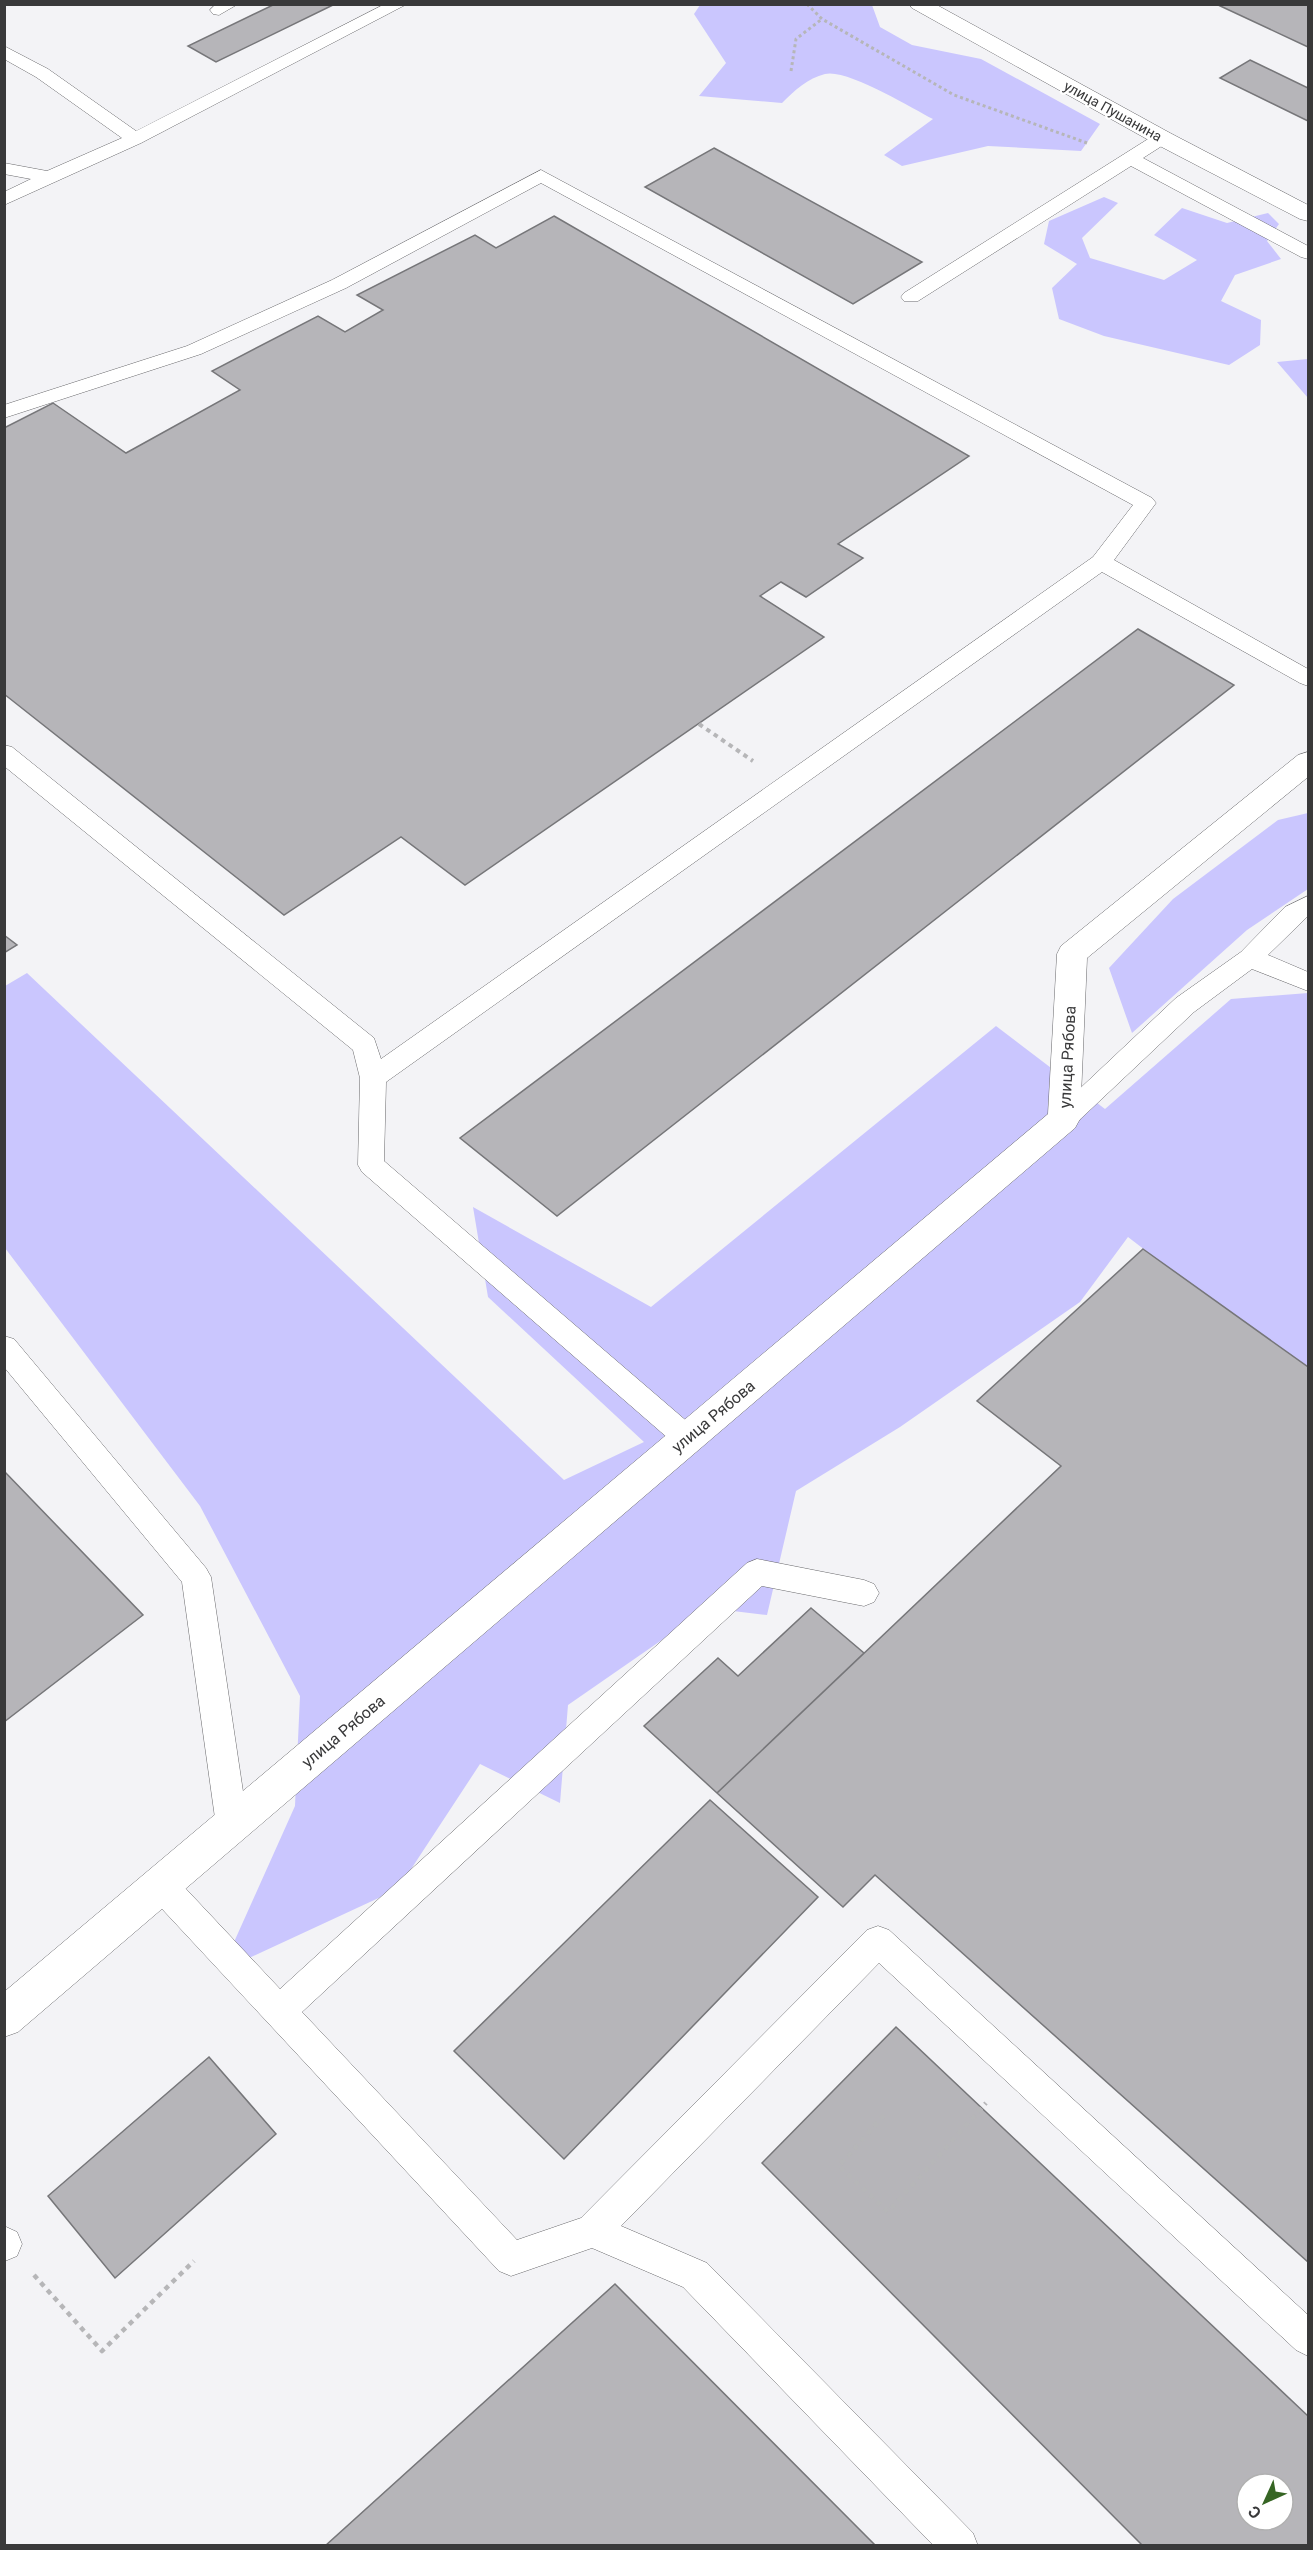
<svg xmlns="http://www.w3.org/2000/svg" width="1313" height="2550" viewBox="0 0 1313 2550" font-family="Roboto,sans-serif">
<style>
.green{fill:#cac6fe}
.building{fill:#b6b5b9;stroke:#767679;stroke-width:1.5;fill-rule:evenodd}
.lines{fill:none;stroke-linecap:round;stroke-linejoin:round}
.lane-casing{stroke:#69696c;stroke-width:1}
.street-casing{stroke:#69696c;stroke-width:1}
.secondary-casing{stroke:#69696c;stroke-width:1}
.path-far2{stroke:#b6b6b8;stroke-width:3;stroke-dasharray:3 3;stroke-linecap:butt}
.path-far1{stroke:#b6b6b8;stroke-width:4;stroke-dasharray:4.5 4.5;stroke-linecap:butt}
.path{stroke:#b6b6b8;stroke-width:4.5;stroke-dasharray:5 5;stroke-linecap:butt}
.lane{fill:#fff;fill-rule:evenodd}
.street{fill:#fff;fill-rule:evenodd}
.secondary{fill:#fff;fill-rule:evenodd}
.labels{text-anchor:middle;stroke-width:4.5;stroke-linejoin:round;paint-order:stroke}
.far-street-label{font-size:14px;fill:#39393a;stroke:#fff}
.street-label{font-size:16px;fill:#39393a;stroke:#fff}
</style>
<rect width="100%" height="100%" fill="#f3f3f6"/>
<path class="green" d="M700,5h172l8,22 32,18 69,14 119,65 -19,27 -93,-5 -86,20 -18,-11 49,-36c-21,-11 -87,-51 -108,-45 -17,4 -31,17 -43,29l-83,-7 27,-33 -32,-49z
M1104,197l14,6 -36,35 8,20 74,22 33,-20 -43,-25 28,-27 45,15 41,-10 11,11 -12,17 14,18 -46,16 -14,26 40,19 -1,25 -31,20 -125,-29 -45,-17 -7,-31 25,-24 -33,-20 5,-23z
M1308,359v39l-31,-36z
M1308,813v76l-61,41 -115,103 -23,-65 64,-69 105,-79z
M27,973l537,507 80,-38 -156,-145 -15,-90 178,100 345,-281 109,83 126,-110 77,-6v374l-7,3 -173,-133 -48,65 -180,125 -104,64 -29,124 -59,-7 -140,97 -8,98 -80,-39 -82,125 -177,82 74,-165 5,-110 -100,-190 -195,-258v-262z"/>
<path class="building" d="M275,4h60l-119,58 -28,-16z
M1216,4h92v43z
M1250,60l58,28v33l-88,-43z
M714,148l208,114 -69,42 -208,-117z
M554,216l415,240 -131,88 25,14 -57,39 -25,-15 -21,14 64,41 -359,248 -64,-48 -117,78 -280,-221v-266l49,-25 73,50 114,-63 -28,-19 106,-55 27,16 38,-22 -26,-15 118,-60 21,13z
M1138,629l96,56 -677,531 -97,-78z
M4,935l13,10 -13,8z
M1143,1249l165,118v895l-433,-387 -32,32 -126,-114 344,-327 -84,-65z
M4,1471l139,144 -139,107z
M811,1608l53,45 -147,140 -73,-67 74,-68 20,18z
M710,1800l108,97 -254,262 -110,-108z
M896,2027l412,389v130h-165l-381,-383zM1247,2484h36v36h-36z
M209,2057l67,77 -161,144 -67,-82z
M615,2284l261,262h-551z"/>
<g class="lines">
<defs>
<path id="lane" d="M216,4h22l-19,11 -6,-1 -3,-4z
M385,4h22l-266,139 -137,62v-13l27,-13 -27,-5v-11l43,8 75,-33 -86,-61 -32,-18v-13l44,23 88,62z
M1162,133l6,1 3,4 -3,4 -25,16 165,88v13l-7,-2 -170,-91 -213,135h-14l-3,-4 3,-4 252,-159z
M541,170l611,328 4,5 -42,57 194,109v17l-8,-3 -198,-111 -716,510 -2,79 313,269 4,8 -4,8 -10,4 -10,-4 -315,-274 -4,-7 2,-87 -7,-28 -349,-284v-21l8,2 362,291 7,21 712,-502 40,-52 -592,-322 -195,105 -145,66 -197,64v-13l183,-59 145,-66z
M1308,896v20l-40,39 40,17v19l-56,-22 -58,43 -121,114 -9,3 -9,-3 -4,-7 4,-7 121,-114 65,-46 44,-45z
M4,1336l10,3 192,229 5,9 37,248 -5,10 -11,5 -11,-5 -5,-10 -34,-243 -178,-215z
M757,1559l107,21 10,4 5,9 -5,9 -10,4 -102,-20 -460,426 215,228 64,-22 286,-288 11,-4 11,4 419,385v41l-12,-6 -417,-387 -258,263 86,37 266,270 5,13h-44l-251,-259 -91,-39 -81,28 -12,-5 -349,-375 -5,-11 5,-11 11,-4 11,4 108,115 467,-426z
M4,2226l13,6 5,12 -5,12 -12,5z"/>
<path id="street" d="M1308,752v25l-221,181 -7,161 -5,9 -1057,904 -14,5v-45l1044,-878 9,-160 4,-8 237,-191z"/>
<path id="secondary" d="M909,4h26l235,129 138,72v16l-8,-2 -146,-76 -242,-135z"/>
</defs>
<use href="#lane" class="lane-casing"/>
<use href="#street" class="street-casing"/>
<use href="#secondary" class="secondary-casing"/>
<path class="path-far2" d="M807,4l15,15 132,76 133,48
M791,71l5,-32 26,-20"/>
<path class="path-far1" d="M699,724l54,37"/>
<path class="path" d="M884,2115l-45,51 49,46 98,-109
M34,2275l68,76 92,-90"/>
<use href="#lane" class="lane"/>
<use href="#street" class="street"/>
<use href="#secondary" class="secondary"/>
</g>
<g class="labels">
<g class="far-street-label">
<text transform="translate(1113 111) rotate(29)" y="5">улица Пушанина</text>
</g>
<g class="street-label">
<text transform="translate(1067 1057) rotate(-87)" y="6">улица Рябова</text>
<text transform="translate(713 1416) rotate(-40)" y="6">улица Рябова</text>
<text transform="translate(343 1731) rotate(-40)" y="6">улица Рябова</text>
</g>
</g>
<rect width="1313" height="2550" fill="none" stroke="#39393a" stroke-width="12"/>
<g transform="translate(1265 2502) rotate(225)"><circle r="28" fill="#ffffff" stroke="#b0b0b0" stroke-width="1.5"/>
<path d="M0-4.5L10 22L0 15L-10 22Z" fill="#366524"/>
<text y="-9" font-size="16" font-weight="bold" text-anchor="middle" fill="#39393a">С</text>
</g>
</svg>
